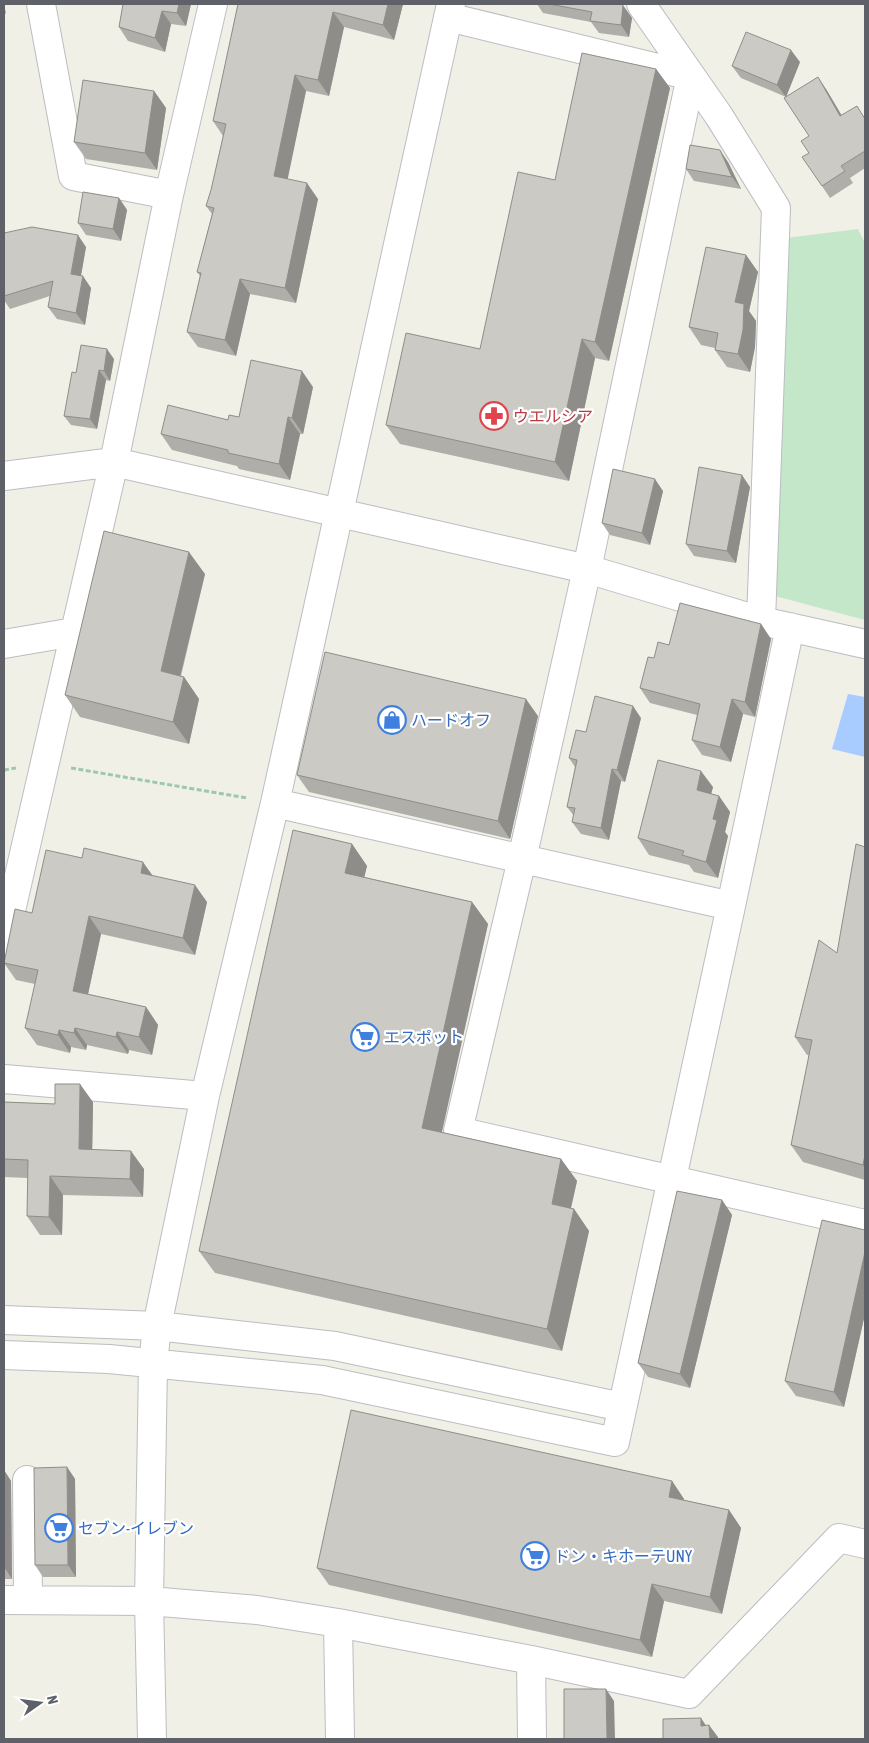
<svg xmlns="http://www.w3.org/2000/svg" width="869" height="1743" viewBox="0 0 869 1743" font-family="'Asap Condensed','Noto Sans JP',sans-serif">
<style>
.green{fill:#c4e7c9}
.water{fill:#a8ccff}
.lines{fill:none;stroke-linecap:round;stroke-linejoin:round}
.minor-casing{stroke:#bbbdc2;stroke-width:30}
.path{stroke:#9dc8af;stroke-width:3;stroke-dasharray:5 2.5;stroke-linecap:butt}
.minor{stroke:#fff;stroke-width:28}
.wall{fill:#afaea9}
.shaded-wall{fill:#8f8d89}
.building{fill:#cccac4;stroke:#8f8d89}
.labels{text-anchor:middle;stroke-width:4.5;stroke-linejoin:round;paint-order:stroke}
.health-label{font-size:16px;fill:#be3a42;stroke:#fff;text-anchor:start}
.shop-label{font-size:16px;fill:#366cbe;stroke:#fff;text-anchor:start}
</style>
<rect width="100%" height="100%" fill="#f0f0e7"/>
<path class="green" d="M858,229l7,14v377l-90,-24 3,-357z"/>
<path class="water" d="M848,694l17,3v60l-33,-8z"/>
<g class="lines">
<defs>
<path id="minor" d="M41,4l32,172 96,19
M641,4l78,112 57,92 -15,413
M448,17l243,59 -104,493 -65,290 -64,272 407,93
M4,476l110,-14 473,107 174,52 104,23
M4,644l70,-12
M275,803l456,103
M4,941l110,-479 55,-267 44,-191
M4,1079l201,17
M4,1320l153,6 178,20 287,61
M4,1355l105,4 213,21 293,62 116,-536 59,-279
M27,1480l1,120
M4,1600l145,1 108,9 81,13 193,37 158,34 150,-156 26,6
M338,1623l2,116
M531,1660l1,79
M152,1739l-3,-138 4,-237 4,-38 48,-230 70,-293 176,-799"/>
</defs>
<use href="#minor" class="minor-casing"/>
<path class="path" d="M71,768l176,30
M4,770l12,-2"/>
<use href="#minor" class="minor"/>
</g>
<path class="wall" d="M123,4h68l-5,22 -15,-2 -6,28 -37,-11 -9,-14z
M238,4h165l-9,36 -50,-13 -15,69 -23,-5 -19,88 31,20 -22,104 -46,-9 -14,62 -38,-9 -11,-15 13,-56 -3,-4 15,-58 -6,-8 5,-16 12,-54 -10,-15z
M537,4h85l10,14 -3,19 -30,-4 -8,-11 -48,-9z
M800,62l-14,35 -45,-19 -9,-12z
M656,69l14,19 -61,273 -14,-3 -26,123 -169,-37 -14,-19 94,-76 75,-169z
M826,89l16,27 23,1v51l-15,10 3,5 -23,15 -8,-12 -13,-33v-17z
M154,91l12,17 -9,62 -71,-11 -12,-17z
M728,162l13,27 -47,-8 -8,-12z
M119,198l8,12 -6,31 -35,-6 -8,-12z
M4,233l82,14 -5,29 10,12 -6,37 -28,-6 -9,-12 2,-11 -40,13 -6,-9z
M746,255l12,17 -9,39 7,10 -1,26 -5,25 -23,-5 -12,-17v-2l-14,-3 -12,-18z
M114,359l-4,22 -4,-1 -9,49 -26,-4 -7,-9 12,-43z
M313,387l-10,47h-3l-10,46 -51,-11 -2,-3 -65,-16 -11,-16 67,-14 11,-3z
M750,487l-14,76 -42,-7 -8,-12z
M663,491l-13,54 -40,-10 -8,-12z
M205,574l-24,102 3,1 15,22 -10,45 -109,-27 -15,-22z
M761,624l10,15 -16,78 -12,-3 -12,48 -29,-7 -10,-15 5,-25 -47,-12 -10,-15 14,-30 15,-13z
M538,716l-28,123 -201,-47 -12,-17z
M641,718l-16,64 -4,-1 -12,59 -28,-6 -9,-12 2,-6 -7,-9 8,-40 -6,-9 17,-26z
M713,787l-2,7 8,2 11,16 -5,20 3,4 -10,42 -24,-6 -5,-7 -40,-10 -11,-17z
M352,844l15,22 -3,11 108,25 16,22 -47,208 120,27 16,22 -6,27 3,1 15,22 -27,120 -347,-78 -16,-22z
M865,847v333l-62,-18 -12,-17 18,-90h-2l-12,-18 42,-84z
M153,876l54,26 -12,53 -94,-21 -13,60 58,13 12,18 -6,30 -23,-5 -1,4 -41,-9 -1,5 -15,-3 -1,6 -33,-8 -12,-17 10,-44 -19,-4 -12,-17 28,-50z
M4,1102l51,2 38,-2 -1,47 52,20 -1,28 -80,-2 -1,40h-22l-13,-19 1,-38 -24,-1z
M722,1200l10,15 -42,173 -42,-11 -10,-14z
M865,1230v84l-21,93 -48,-11 -11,-15z
M67,1467l8,12 1,98h-33l-8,-12z
M4,1470l7,11 1,98h-8z
M672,1481l12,18v1l45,10 12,18 -19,86 -58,-13 -12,56 -323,-72 -12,-17z"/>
<path class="shaded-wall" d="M4,4l2,10 -2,-2z
M179,4h12l-5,22 -9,-13z
M388,4h15l-9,36 -11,-15z
M622,4l10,14 -3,19 -8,-12z
M162,11l9,13 -6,28 -10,-14z
M333,12l11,15 -15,69 -11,-16z
M791,50l9,12 -14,35 -9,-12z
M656,69l14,19 -61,273 -14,-19z
M295,75l11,16 -21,101 -11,-16z
M818,77l8,12 23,39 -9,-12z
M154,91l12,17 -9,62 -12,-17z
M720,150l8,12 13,27 -9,-12z
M307,183l11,16 -22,104 -11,-15z
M119,198l8,12 -6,31 -8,-12z
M78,235l8,12 -7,39 -8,-12z
M746,255l12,17 -9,39 7,10 -1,26 -5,25 -12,-18 -3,-52z
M83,276l8,12 -6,37 -9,-12z
M240,279l10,15 -14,62 -11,-16z
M582,339l13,19 -26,123 -14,-19z
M107,349l7,10 -4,22 -6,-10z
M99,370l7,10 -9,49 -7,-10z
M302,371l11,16 -10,47 -11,-16z
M288,417l12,17 -10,46 -11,-16z
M742,475l8,12 -14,76 -9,-12z
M655,479l8,12 -13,54 -8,-12z
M189,552l16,22 -29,119 -15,-22z
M761,624l10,15 -16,78 -10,-15z
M184,677l15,22 -10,45 -16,-22z
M526,699l12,17 -28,123 -12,-18z
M732,699l11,15 -12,48 -11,-15z
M633,706l8,12 -16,64 -8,-12z
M612,769l9,12 -12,59 -8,-12z
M701,771l12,16 -5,19 -11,-16z
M719,796l11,16 -5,20 3,4 -10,42 -12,-16 7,-43z
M352,844l15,22 -7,29 -15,-22z
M143,862l12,17 -14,-6z
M195,885l12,17 -12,53 -12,-17z
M472,902l16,22 -50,226 -16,-22z
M89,916l12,18 -16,74 -12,-17z
M146,1007l12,18 -6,30 -13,-18z
M75,1028l12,17 -1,5 -12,-17z
M59,1030l12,17 -1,6 -12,-18z
M117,1032l12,18 -1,4 -12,-17z
M80,1084l13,18 -1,65 -13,-18z
M131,1151l13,18 -1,28 -13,-18z
M865,1155v14l-2,-4z
M561,1159l16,22 -10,44 -15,-21z
M50,1176l13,19 -1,40 -13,-18z
M722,1200l10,15 -42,173 -10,-14z
M574,1209l15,22 -27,120 -15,-22z
M865,1252v62l-21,93 -10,-15z
M67,1467l8,12 1,98 -8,-12z
M4,1470l7,11 1,98 -8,-12z
M672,1481l12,18 -3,15 -12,-17z
M729,1510l12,18 -19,86 -12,-17z
M652,1584l12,17 -12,56 -12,-17z
M606,1689l8,12 1,38h-8z
M701,1718l8,12v-5l9,12v2h-8l-9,-13z"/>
<path class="building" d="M123,4h56l-2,9 -15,-2 -7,27 -36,-11z
M238,4h150l-5,21 -50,-13 -15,68 -23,-5 -21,101 33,7 -22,105 -45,-9 -15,61 -38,-8 14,-59 -4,-1 17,-64 -8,-2 5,-16 15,-66 -13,-3z
M549,4h73l1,2 -2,19 -31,-4 2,-9z
M746,32l45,18 -14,35 -45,-19z
M582,53l74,16 -61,273 -13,-3 -27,123 -169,-37 20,-92 74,16 38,-177 37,8z
M818,77l22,39 17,-10 8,13v32l-24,15 4,5 -23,15 -20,-29 7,-4 -8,-12 8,-5 -25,-38z
M83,80l71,11 -9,62 -71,-11z
M690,145l30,5 12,27 -46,-8z
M83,192l36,6 -6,31 -35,-6z
M32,227l46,8 -7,39 12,2 -7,37 -28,-6 5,-26 -49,15v-63z
M706,247l40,8 -11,47 9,2 -1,26 -5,24 -23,-4 3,-17 -29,-6z
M81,345l26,4 -3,22 -5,-1 -9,49 -26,-3 8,-44 4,1z
M251,360l51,11 -10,47 -4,-1 -9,47 -51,-11v-3l-67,-16 7,-29 60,15 1,-5 10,2z
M699,467l43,8 -15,76 -41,-7z
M613,469l42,10 -13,54 -40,-10z
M104,531l85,21 -28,119 23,6 -11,45 -108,-27z
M680,603l81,21 -16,78 -13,-3 -12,48 -28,-7 8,-36 -60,-16 8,-31 6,1 4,-16 11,3z
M325,652l201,47 -28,122 -201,-46z
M595,696l38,10 -16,64 -5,-1 -11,59 -29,-6 3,-14 -8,-1 10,-47 -8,-2 7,-28 10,2z
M658,760l43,11 -4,19 22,6 -6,23 4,1 -11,42 -24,-7 2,-4 -46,-13z
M293,830l59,14 -7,29 127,29 -50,226 139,31 -9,45 22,5 -27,120 -348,-78z
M856,844l9,3v308l-2,10 -72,-20 21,-105 -17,-3 24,-97 18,13z
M84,848l59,14 -2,11 54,12 -12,53 -94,-22 -16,75 73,16 -7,30 -22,-5 -1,5 -41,-9 -1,5 -15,-3 -1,5 -33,-7 13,-58 -34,-7 11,-54 17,4 14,-63 36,8z
M55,1084h25l-1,65 52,2 -1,28 -80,-3 -1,41 -22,-1 1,-56 -24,-1v-57l51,2z
M677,1191l45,9 -42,174 -42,-11z
M822,1220l43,10v22l-31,140 -49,-11z
M351,1410l321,71 -3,16 60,13 -19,87 -58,-13 -12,56 -323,-72z
M67,1467l1,98h-33l-1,-97z
M564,1689h42l1,50h-43z
M701,1718v8l8,-1 1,14h-47v-20z"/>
<defs>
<symbol id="pharmacy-ring" viewBox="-11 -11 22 22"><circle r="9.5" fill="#fff" stroke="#e0444e" stroke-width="1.5"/><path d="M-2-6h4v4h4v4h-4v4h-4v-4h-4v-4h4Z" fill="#e0444e"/></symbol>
<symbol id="shop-ring" viewBox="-11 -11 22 22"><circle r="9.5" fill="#fff" stroke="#3f7fe0" stroke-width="1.5"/><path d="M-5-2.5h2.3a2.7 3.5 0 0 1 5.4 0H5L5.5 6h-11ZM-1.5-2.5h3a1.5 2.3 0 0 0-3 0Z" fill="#3f7fe0"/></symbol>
<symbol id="supermarket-ring" viewBox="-11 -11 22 22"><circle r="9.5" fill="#fff" stroke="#3f7fe0" stroke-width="1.5"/><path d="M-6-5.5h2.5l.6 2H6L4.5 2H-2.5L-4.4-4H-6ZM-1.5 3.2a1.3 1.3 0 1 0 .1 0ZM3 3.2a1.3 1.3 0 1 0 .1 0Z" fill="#3f7fe0"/></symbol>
</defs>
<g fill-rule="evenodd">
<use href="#pharmacy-ring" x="478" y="400" width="32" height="32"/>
<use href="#shop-ring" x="376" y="704" width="32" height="32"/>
<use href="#supermarket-ring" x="349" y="1021" width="32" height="32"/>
<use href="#supermarket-ring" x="43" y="1512" width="32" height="32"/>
<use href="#supermarket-ring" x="519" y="1540" width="32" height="32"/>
</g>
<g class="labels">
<g class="health-label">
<text x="513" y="422">ウエルシア</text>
</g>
<g class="shop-label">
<text x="411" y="726">ハードオフ</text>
<text x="384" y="1043">エスポット</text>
<text x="78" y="1534">セブン-イレブン</text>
<text x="554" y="1562">ドン・キホーテUNY</text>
</g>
</g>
<rect width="869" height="1743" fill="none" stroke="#5e6167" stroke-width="10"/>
<g transform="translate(40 1703) rotate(76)" stroke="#ffffff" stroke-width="4" paint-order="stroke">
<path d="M0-4L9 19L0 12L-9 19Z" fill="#5e6167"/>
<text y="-8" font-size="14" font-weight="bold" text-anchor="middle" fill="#5e6167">N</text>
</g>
</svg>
